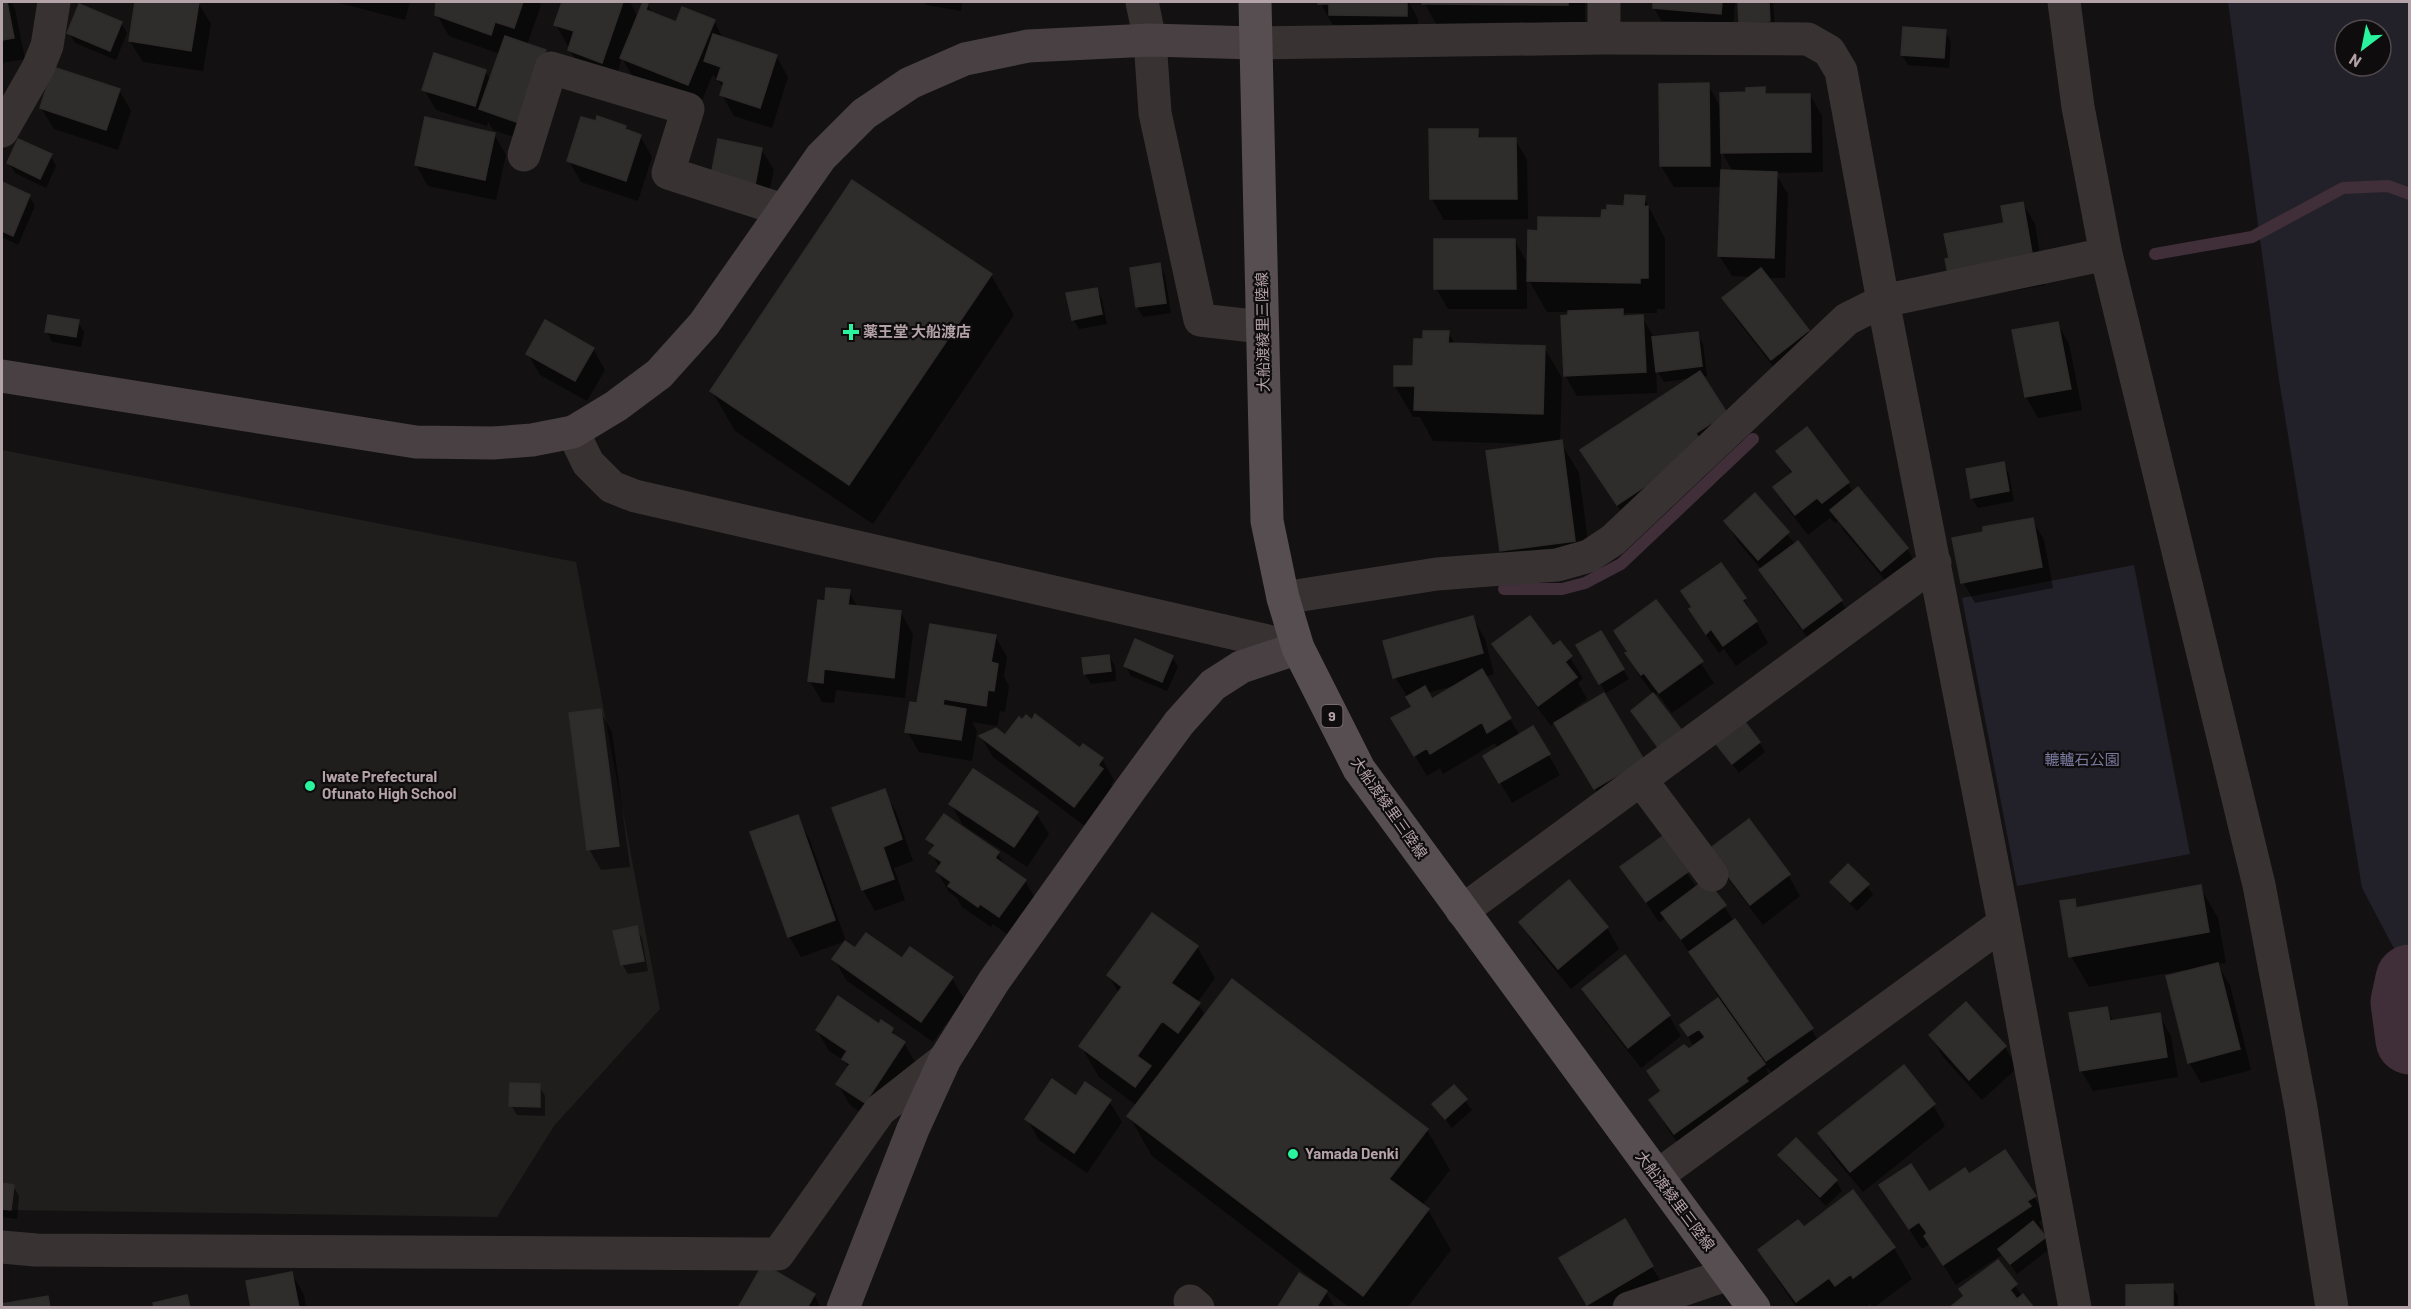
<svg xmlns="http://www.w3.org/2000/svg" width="2411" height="1309" viewBox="0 0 2411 1309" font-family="Barlow,'Noto Sans JP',sans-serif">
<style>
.built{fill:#201d1d}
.green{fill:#22212a;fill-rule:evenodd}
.shadow{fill:#0007;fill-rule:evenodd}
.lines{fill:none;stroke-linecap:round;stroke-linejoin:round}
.stream{stroke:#402e39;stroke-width:12}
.river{stroke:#402e39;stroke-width:69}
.building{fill:#2f2c2c;stroke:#2f2b2b;stroke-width:1.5}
.street{stroke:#383233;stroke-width:33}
.secondary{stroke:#484043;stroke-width:33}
.primary{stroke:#574e51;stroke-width:33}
.poi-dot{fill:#29f39d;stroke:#0e0c0c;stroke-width:2}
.labels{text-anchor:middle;stroke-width:4.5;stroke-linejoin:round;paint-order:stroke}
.shield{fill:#0e0c0c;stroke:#82757a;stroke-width:1.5}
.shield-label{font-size:14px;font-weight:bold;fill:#b4a2a9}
.poi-label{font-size:15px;font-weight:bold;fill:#b4a2a9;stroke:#0e0c0c;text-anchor:start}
.street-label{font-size:15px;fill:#b4a2a9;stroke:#0e0c0c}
.park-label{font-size:15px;fill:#797a9f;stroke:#0e0c0c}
</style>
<rect width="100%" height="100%" fill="#131111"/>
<path class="built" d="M2,450l574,112 84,447 -106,117 -57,91 -495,-7z"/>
<path class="green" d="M2228,2h181v975l-47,-89 -83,-508zM2345,30h36v36h-36z
M2134,565l56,289 -173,32 -55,-288z"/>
<path class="shadow" d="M2,2h9l4,7 10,50 -23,4z
M137,2l61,1 13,21 -8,47 -60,-9 -13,-21z
M335,2h75l-5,18z
M438,2h101l2,3 -14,40 18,6 12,21 -25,71 -39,-13 -5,-9 -1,5 -51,-16 -12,-21 61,-18 6,10 9,-27 -51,-18 -12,-21zM496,113l32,11 -1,3 -31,-11z
M564,2h66l8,15 9,-13 7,11 23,9 37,-3 9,17 53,18 12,21 -16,51 -38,-12 -12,-21 2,-7 -11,-14 -13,31 -66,-26 -12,-21 -8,25 -32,-12 -12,-21 1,-4h-3l-12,-21z
M924,2h38l-1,9 -35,-6z
M1320,2h89l9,17v17h-76l-6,-11 -4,-1z
M1424,2h161v33h-143z
M1655,2h80l-2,32 -67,-5 -12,-21z
M1740,2h33l2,29 -34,-9z
M121,23l6,10 -11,27 -41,-17 -6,-10z
M1945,31l6,11 -2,26 -41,-3 -6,-10z
M1708,85l13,23 27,-14 16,-5 3,6h43l12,21 1,56 -48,1 13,21 -3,84h-19l42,53 12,21 -36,28 -48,-61 -12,-20 28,-22 -20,-1 -13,-21 3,-68h-48l-13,-21 -1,-80zM1721,150l12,22 -12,-1z
M119,90l12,21 -13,39 -64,-21 -13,-21z
M597,123l28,4 2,4 13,5 12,21 -14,44 -57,-19 -12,-21z
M1477,130l5,9h33l12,21 1,59 -84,1 -12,-21z
M494,134l12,21 -10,45 -68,-14 -12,-21z
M761,149l13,21 -8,36 -41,-9z
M51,156l5,10 -10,22 -31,-15 -6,-10z
M3,184l26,12 6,10 -17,39 -16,-8z
M1644,197l21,42v70h-8v4h-33l2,5 16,-1 13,22 42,-5 6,10 4,32 -5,1 42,67 -31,21 8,14 -85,56 -54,-85 111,-72 -29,4 -8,-13 1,24 -80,3 -12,-21 4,-63h-22l-20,-35v32h-79l-12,-21 79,-47 14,25 10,-34 64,-12z
M2023,204l12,20 10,61 -82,15 43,-76z
M1159,265l6,10 6,38 -28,4 -6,-10z
M991,275l23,40 -141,209 -138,-93 -23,-40z
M1096,289l6,10 5,25 -28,5 -6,-10z
M78,322l6,10 -3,15 -29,-5 -5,-10z
M2057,323l12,21 13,66 -44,8 -12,-21 -12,-66z
M1448,332l7,12 89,3 18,31 -2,63 19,32 13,99 -73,10 -18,-31 34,-107 -102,-3 -13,-24h-7l-18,-31 20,-18 10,-28z
M593,349l12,21 -18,31 -47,-26 -12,-21z
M1778,451l70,32 5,9 4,-3 50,60 12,21 -25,21 -50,-60 -6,-10 -3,2 -5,-5 -22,17 -21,-27 -12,-21 17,-12z
M2003,464l6,10 5,27 -36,7 -6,-10 -5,-28z
M1755,495l86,106 12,20 -37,28 -43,-57 -11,-22 -24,-28 -12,-21z
M2032,519l12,21 9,48 -78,15 -12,-21 22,-49z
M1683,591l61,8 24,44 -32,23 -12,-17 -5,4 -16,-22z
M849,592l9,16 43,5 12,21 -8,64 -69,-8 -2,13 -12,-1 -12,-21 16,-78z
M1473,618l12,21 9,35 -9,3 35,59 13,-8 27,47 -48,28 -27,-46 13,-8 -3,-6 -52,31 -3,-6 -13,8 -34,-57 21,-12 -19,-30zM1457,685l-26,16 -4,-8z
M1616,632l65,2 33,49 -42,30 -15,-20 -4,3 17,68 -37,-53 21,-16 -15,-20z
M1600,633l29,46 -23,14 -28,-47z
M995,636l12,21 -3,19 5,10 -4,26 -5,-1 -3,15 -25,-4 5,9 -5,30 -53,-9 -12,-21 11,-26z
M1560,643l23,35 -5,5 9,16 -24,18 2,1 90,63 -48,28 -51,-87 -5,4 -45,-61 -12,-21 58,4z
M1109,656l6,10 1,15 -25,3 -6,-10z
M1172,657l6,10 -11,24 -36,-15 -6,-11z
M600,711l12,21 18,135 -29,3 -12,-21z
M981,737l99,13 3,-4 19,13 12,21 -3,5 3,6 -28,36 -93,-70z
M1759,742l6,10 -26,21 -21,-28z
M884,791l12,21 17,49 -19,7 11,32 -30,11 -12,-21 -29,-81z
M951,804l85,9 13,21 -22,33 -64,-42z
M797,817l12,21 37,103 -45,16 -12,-21z
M1662,838l35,50 27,18 10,16 77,107 18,31 -44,31 -17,-23 -2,1 16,27 -89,68 -24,-33 -18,-31 10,-7 -12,-21 45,-25 -12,-21 38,-27 -54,-81 -7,4 -37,-55z
M928,839l70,14 7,14 20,14 12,21 -26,35 -18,-13 -2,3 -29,-20 -5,-9 -8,-6 -12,-21 3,-3 -9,-15 3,-4z
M1722,871l66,4 12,21 -37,29z
M1569,882l38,46 12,21 -48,40 -38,-46 -12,-21z
M1832,882l35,3 6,10 -16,16 -19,-19z
M2200,887l18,31 8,45 -9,1 13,21 21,85 -50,13 -12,-21 -3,-92 -97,17 -18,-31 3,-55 4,8z
M636,928l6,10 6,33 -20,3 -6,-10z
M1197,947l18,31 -18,25 9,13 221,114 23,40 -28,36 6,4 23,40 -44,58h-57l-198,-152 -23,-40 8,-10 -38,-29 -18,-31 38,-53 -11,-18z
M856,950l47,10 49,18 12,21 -31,43 -87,-62 -12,-21z
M1584,989l85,27 12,20 -40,32 -45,-58z
M2106,1009l8,13 45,-7 12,21 7,41 -85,14 -12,-21z
M879,1026l13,3 6,11 6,3 12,21 -39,59 -27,-18 -12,-21 11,-16 -4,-7 -16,-10 -12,-21z
M1931,1036l74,11 12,21 -35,32 -39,-43z
M539,1086l6,10v20l-28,-1 -6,-10z
M1454,1087l18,23 -20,18 -18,-24z
M1077,1098l32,3 13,21 -35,51 -48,-33 -12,-21z
M1933,1105l12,21 -82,66 -31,-37 -12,-21z
M1780,1155l56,26 6,10 -16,15 -40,-41z
M1968,1176l66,21 12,20 -7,5 3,6 -3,2 12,18 -34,26 -14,-20 -47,31 -26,-41 -8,5 -41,-63 48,8z
M2,1185l11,1 6,10 -2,23 -15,-2z
M1624,1221l40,66 -34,21h-40l-29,-49z
M1804,1229l90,19 18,31 -39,29 -3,-4 -5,4h-68l-19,-27 -18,-31z
M1998,1262l24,34 10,12 -67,-11z
M292,1274l12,21 2,13h-54z
M2172,1286l6,10v12h-50z
M1326,1292l9,16h-56z
M814,1295l7,13h-81z"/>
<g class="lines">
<path class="stream" d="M2155,254l97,-17 91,-49 45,-2 22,8
M1504,589h58l23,-6 36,-19 132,-125"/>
<path class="river" d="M2410,979l-5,23 5,38"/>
</g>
<path class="building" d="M2,2h5l7,36 -12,2z
M135,2h64l-8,49 -62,-10z
M436,2h87l-9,26 -19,-6 -4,13 -56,-20z
M562,2h61l-21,61 -34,-13 6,-19 -20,-6z
M643,2l5,1 -2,7 30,12 6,-15 33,13 -27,65 -68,-27z
M1318,2h89v14l-78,-1v-11h-11z
M1422,2h146v3l-146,-1z
M1653,2h69l-1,12 -68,-6z
M1738,2h31l1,19 -31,2z
M79,4l43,18 -12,29 -43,-18z
M1903,27l43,3 -2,28 -43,-3z
M713,34l64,21 -17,53 -40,-13 4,-13 -7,-3 4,-12 -17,-6z
M505,36l41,14 -26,73 -41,-14z
M434,53l52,17 -11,36 -53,-16z
M53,67l67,22 -14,41 -66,-22z
M1709,83l1,83h-50l-1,-82z
M1765,87v7h45l1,58 -90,1 -1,-60 26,-1v-4z
M597,116l29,10 -1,3 16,6 -15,46 -59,-20 14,-44 15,4z
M425,117l70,16 -10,47 -70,-15z
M1429,129h49v9h38l1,61h-87z
M18,139l34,15 -12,25 -33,-16z
M718,139l44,9 -7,37 -44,-9z
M1721,170l56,2 -3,86 -56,-2z
M852,180l140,94 -143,211 -139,-94z
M2,182l28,13 -17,41 -11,-5z
M1625,195l20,1 -1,11 4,-1v72h-8v5l-113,-2 1,-51 10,1v-14l63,1 1,-8h5v-5l17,1z
M2023,202l11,62 -85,15 -4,-20 4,-1 -5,-24 60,-11 -3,-17z
M1434,239h81l1,50h-82z
M1160,263l6,40 -30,4 -6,-39z
M1761,268l48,62 -38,30 -49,-62z
M1097,288l5,26 -30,6 -6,-27z
M1623,309v7l20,-1 3,57 -82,4 -3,-60 7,-1v-4z
M48,315l31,5 -3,17 -31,-5z
M545,320l49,28 -19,33 -49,-27z
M2058,322l13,67 -46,8 -13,-67z
M1423,331h26l-1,12 97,3 -2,68 -129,-4 1,-24h-21v-20h19l1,-27h9z
M1698,332l4,34 -46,6 -4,-35z
M1700,371l27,42 -31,20 8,14 -87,58 -37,-55z
M1807,427l42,55 -27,21 -5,-5 -22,17 -22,-28 20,-15 -17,-21z
M1562,440l13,101 -75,10 -14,-100z
M2004,462l5,29 -38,7 -5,-29z
M1858,487l50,61 -27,23 -51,-61z
M1755,493l34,39 -31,28 -34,-39z
M2033,518l9,49 -81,16 -9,-45 31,-6v-5z
M1798,541l44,59 -39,29 -44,-59z
M1721,563l25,35 -4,2 15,21 -34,25 -12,-17 -5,5 -17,-25 3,-2 -11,-16z
M826,588l24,2 -2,15 53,6 -7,67 -70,-9 -1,14 -15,-2 10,-81 7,1z
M1656,600l47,61 -44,32 -15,-20 -3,2 -16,-22 3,-1 -14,-21z
M1473,616l10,37 -90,25 -10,-37z
M1530,616l23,30 7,-5 12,15 -7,6 12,15 -39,29 -46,-62z
M930,624l66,11 -5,27 7,2 -4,27 -6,-1 -2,16 -42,-7 -1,6 23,4 -5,31 -56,-8 5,-30 7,1z
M1601,631l23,38 -25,15 -23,-39z
M1135,639l38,17 -11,26 -38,-16z
M1109,655l2,16 -27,3 -2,-16z
M1482,669l29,49 -24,15 -5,-11 -52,32 -3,-6 -13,8 -23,-38 21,-11 -6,-10 19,-11 7,13z
M1604,693l40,67 -50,29 -40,-66z
M1653,693l34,44 -24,17 -32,-43z
M601,709l18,137 -32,4 -18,-137z
M1035,714l45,34 3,-4 20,14 -5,7 5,4 -29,38 -95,-71 17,-8 9,7 14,-18 3,3 4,-5 6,5z
M1745,722l15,20 -28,22 -16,-20z
M1533,726l17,28 -51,29 -16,-27z
M973,769l65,43 -24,35 -65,-43z
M885,789l17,50 -19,8 11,32 -32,11 -30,-82z
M944,814l55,38 -4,6 31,22 -27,37 -19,-13 -2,3 -30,-21 3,-4 -15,-11 6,-9 -13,-9 6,-8 -9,-6z
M798,815l37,105 -47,17 -38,-105z
M1749,819l41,55 -40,31 -42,-55z
M1663,836l26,35 -43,31 -26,-35z
M1848,864l21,20 -19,18 -20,-20z
M1706,879l20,26 -45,34 -20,-26z
M1569,880l39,47 -50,42 -39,-47z
M2201,885l8,47 -140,25 -9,-56 15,-2 1,9z
M1152,913l46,33 -27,37 29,20 -22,30 -16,-12 -25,35 14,10 -16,21 -56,-41 43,-59 -15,-12z
M1735,919l78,109 -47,33 -77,-109z
M637,926l7,35 -23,4 -8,-34z
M866,933l36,25 8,-11 43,30 -32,45 -89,-63 13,-18 10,7z
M1625,955l45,60 -42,33 -46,-59z
M2218,963l22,86 -52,14 -22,-87z
M1232,979l196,150 -39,50 40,30 -66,87 -236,-180z
M838,996l41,28 2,-4 12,8 -2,5 14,9 -40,61 -29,-19 14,-20 -8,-5 5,-8 -31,-21z
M1718,998l47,66 -19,14 2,3 -74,53 -25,-34 12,-9 -14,-20 37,-26 5,4 16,-12 -6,-8 -11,7 -8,-11z
M1966,1002l40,44 -37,34 -40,-45z
M2107,1007l3,14 50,-8 7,44 -87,14 -11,-58z
M1904,1065l31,39 -85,68 -32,-39z
M1052,1079l24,17 9,-14 26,18 -37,53 -49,-34z
M510,1083l30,1v23l-31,-1z
M1454,1085l13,14 -22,20 -13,-15z
M1796,1138l41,42 -17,17 -42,-42z
M2005,1150l31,46 -9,5 4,5 -88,59 -19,-29 3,-3 -8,-11 -10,7 -30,-44 32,-21 18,28 36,-24 4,6z
M2,1183l12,2 -3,25 -9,-1z
M1853,1190l42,57 -42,31 -2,-4 -16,12 -6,-8 -33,24 -38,-52 40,-30 6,7z
M1625,1219l28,47 -66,39 -28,-47z
M2033,1221l13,16 -36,27 -12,-15z
M1998,1260l19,24 -7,6 7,9 6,-5 11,14h-85l15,-12 -5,-7z
M763,1264l52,30 -8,14h-69z
M292,1272l7,36h-48l-5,-27z
M1299,1273l28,18 -11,17h-39z
M2173,1284v24h-47v-23z
M187,1295l3,13h-36l-1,-5z
M48,1296l2,12h-48v-4z"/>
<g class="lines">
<path class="street" d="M1142,2l8,38 5,73 45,207 62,7
M1604,2v36
M2064,2l14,105 28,147 153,631 42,223 31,200
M1255,43l349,-5 204,1 21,12 12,20 42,230 -36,18 -234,221 -24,16 -32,9 -120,9 -154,24
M2,131l36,-63 9,-22 7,-44
M524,155l27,-87 137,41 -20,64 115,37
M573,432l15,31 24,24 23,9 663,152
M1641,780l71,95
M1462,911l473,-348
M1657,1176l347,-253
M2,1247l34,3 742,4 102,-144 65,-51
M1190,1301l8,7
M1629,1308l100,-34
M2075,1308l-71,-385 -121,-622 223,-47"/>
<path class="secondary" d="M2,376l414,66 77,1 39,-3 41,-8 43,-26 43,-32 45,-50 117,-167 43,-43 46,-31 55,-24 63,-13 122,-6 105,3
M843,1308l70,-179 32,-70 49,-78 138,-194 47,-64 34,-38 28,-18 57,-19"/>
<path class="primary" d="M1255,2l12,519 16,77 15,50 61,121 395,539"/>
</g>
<g class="poi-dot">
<path d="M848 323h6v6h6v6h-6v6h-6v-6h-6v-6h6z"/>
<circle cx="310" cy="786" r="6"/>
<circle cx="1293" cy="1154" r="6"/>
</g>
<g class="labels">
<rect class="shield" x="1321.5" y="705" width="21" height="22" rx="4.5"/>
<g class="shield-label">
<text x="1332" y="721">9</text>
</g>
<g class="poi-label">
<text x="863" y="337">薬王堂 大船渡店</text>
<text x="322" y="782">Iwate Prefectural<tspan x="322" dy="17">Ofunato High School</tspan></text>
<text x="1305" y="1159">Yamada Denki</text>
</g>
<g class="street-label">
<text transform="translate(1263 332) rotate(-91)" y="5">大船渡綾里三陸線</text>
<text transform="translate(1389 808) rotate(55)" y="5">大船渡綾里三陸線</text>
<text transform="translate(1675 1201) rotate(53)" y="5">大船渡綾里三陸線</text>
</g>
<g class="park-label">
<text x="2082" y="765">轆轤石公園</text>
</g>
</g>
<rect width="2411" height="1309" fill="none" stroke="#b4a2a9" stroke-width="6"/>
<g transform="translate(2363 48) rotate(212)"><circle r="28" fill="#0e0c0c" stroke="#50484b" stroke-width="1.5"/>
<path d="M0-4.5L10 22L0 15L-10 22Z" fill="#29f39d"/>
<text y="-9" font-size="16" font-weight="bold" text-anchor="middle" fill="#b4a2a9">N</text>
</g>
</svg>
